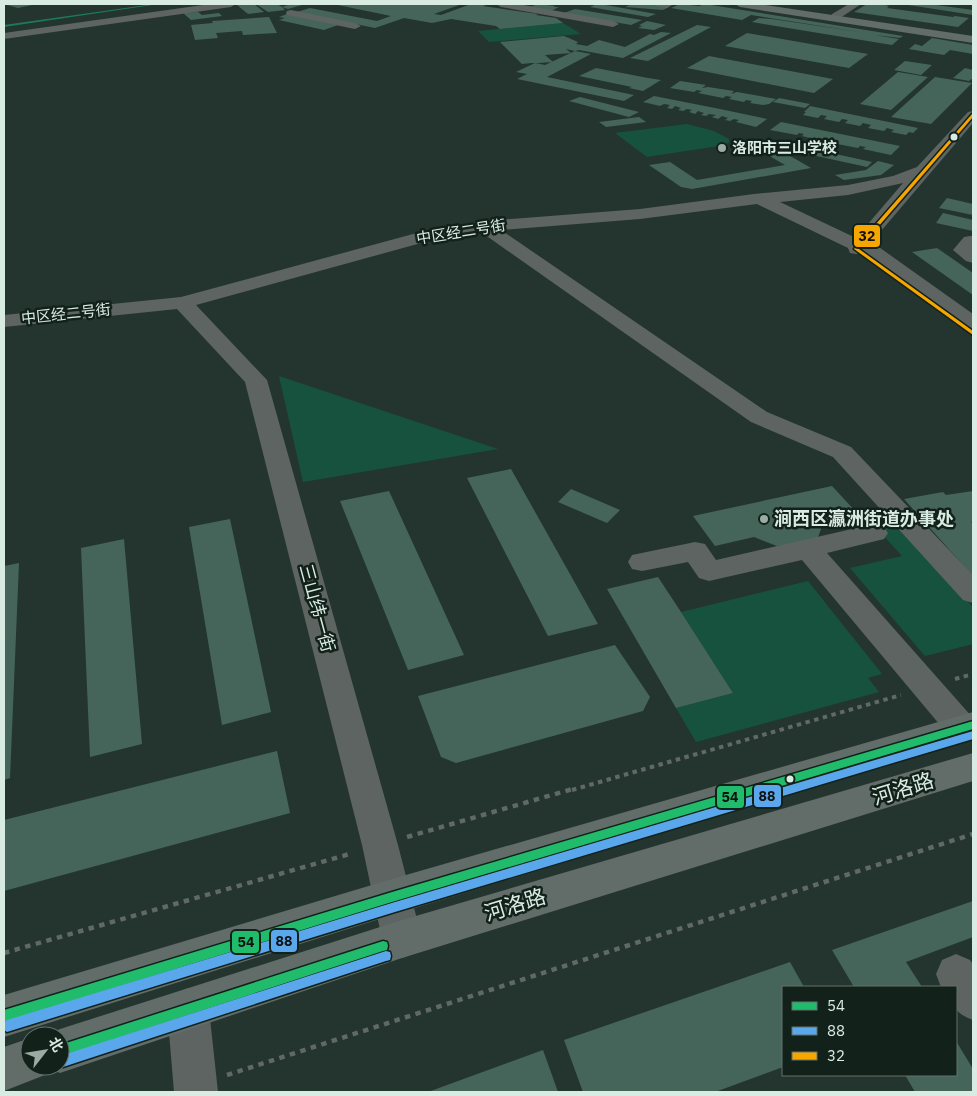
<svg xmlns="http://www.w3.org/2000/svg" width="977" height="1096" viewBox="0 0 977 1096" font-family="'IBM Plex Sans','Noto Sans SC',sans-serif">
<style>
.green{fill:#17523f}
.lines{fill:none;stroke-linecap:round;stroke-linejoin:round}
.stream{fill:#1d7a5c;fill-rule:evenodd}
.building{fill:#45655a}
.path-far1{stroke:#606965;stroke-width:4;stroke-dasharray:4.5 4.5;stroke-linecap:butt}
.path{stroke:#606965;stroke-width:4.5;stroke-dasharray:5.5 5.5;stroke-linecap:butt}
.minor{fill:#5d6461;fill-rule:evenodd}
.major{fill:#626c68;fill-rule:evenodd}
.bus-1-casing{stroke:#13211b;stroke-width:3}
.bus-2-casing{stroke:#13211b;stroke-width:3}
.bus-3-casing{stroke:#13211b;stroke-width:3}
.bus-1{fill:#20bc6c;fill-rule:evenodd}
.bus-2{fill:#5aa8eb;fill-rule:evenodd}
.bus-3{fill:#f7a600;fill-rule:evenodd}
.bus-dot{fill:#d9ece3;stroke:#13211b;stroke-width:2}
.poi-dot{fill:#9aaca4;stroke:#13211b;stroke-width:2}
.labels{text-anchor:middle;stroke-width:5;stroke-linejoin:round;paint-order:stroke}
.far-poi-label{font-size:15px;font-weight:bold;fill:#d9ece3;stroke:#13211b;text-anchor:start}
.far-street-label{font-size:15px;fill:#d9ece3;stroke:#13211b}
.poi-label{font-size:18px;font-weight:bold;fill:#d9ece3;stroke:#13211b;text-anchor:start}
.street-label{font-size:18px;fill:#d9ece3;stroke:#13211b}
.near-street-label{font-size:21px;fill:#d9ece3;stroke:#13211b}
.line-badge{stroke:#13211b;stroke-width:2}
.pale-badge-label{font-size:14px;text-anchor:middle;font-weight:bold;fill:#111}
</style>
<rect width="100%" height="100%" fill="#24352f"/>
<path class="green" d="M563,23l18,11 -92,8 -11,-11z
M687,124l27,7 15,8v3l-4,3 -78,12 -32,-24z
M279,376l219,73 -195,33z
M883,511l90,96v37l-48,12 -75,-88 52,-12 -37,-41z
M808,581l74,93 -14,4 11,14 -183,50 -20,-34 57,-15 -52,-81z"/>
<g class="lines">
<path class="stream" d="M154,4h5l-155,23v-2z"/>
</g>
<path class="building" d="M4,4h25l3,1 -14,3z
M254,4l10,8 -16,2 -11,-9z
M256,4h21l5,3 9,-3 11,1 -14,4 -6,-2 3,3 -17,2z
M333,4h129l-28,10 7,1 30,-11h18l-6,2 55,8 -2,1 20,3 7,5 -63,6 -4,-3 -45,-7 -19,4 -28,-5 -29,10 -78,-16 13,-4 67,13 14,-5z
M538,4l17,2 -1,1h5l-8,4 -21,-4z
M597,4h3l56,10 -8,3 -58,-10z
M632,4l23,1 14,2 -6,3 -38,-3z
M680,4l19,2 6,-2 198,32 -3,2 -26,-3 25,4 -7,6 -140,-23 7,-4 13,1 94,14 -115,-18 -9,5 -71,-12z
M867,4h14l8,2 -2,2 66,9 2,-1 14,2 -11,9 -104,-15z
M902,4h27l44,6v5z
M575,9l67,11 -11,5 -67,-12z
M198,12l4,3 17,-2 3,3 -31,4 -8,-7z
M287,14l51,11 -14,5 -45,-10 6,-2 -6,-1z
M269,17l8,16 -34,2 -1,-4 -26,2 2,5 -23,2 -4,-15 22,-2 -1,-2z
M647,21l19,4 -12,5 -16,-2 4,-2 -3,-1z
M697,25l14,2 -63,34 -18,-3z
M661,32l10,1 -48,25 -44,-8 -4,1 16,3 -44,23 87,18 -10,6 -107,-22 10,-5 -11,-2 19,-9 10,2 30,-14 -9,-2 5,4 -26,2 8,7 -15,1h-7l-9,1 -22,-22 64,-6 14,6 -2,2 11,2 12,-6 26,7 25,-13 4,1z
M747,33l121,21 -19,14 -124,-22z
M932,38l41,7v9l-23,-4 -6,5 -35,-6 6,-5 7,2z
M709,56l124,23 -19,14 -127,-25z
M905,61l27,4 -11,10 -27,-5z
M596,68l52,10 13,2 -18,11 -14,-3 3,-1 -53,-11z
M965,68l8,2v8l-4,3 -16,-3z
M898,72l30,5 -37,33 -31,-6z
M935,77l37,6 -41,41 -40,-7z
M680,81l26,4 -4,3 6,-1 26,4 -3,3 6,-2 39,7 -7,5 -6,1 -13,-2 2,-2 -6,-1 -2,2 -15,-3 3,-2 -6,-1 -3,2 -25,-5 4,-2 -5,-1 -3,2 -24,-4z
M654,96l66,13 47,10 -11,8 -20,-5 3,-2 -5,-1 -4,2 -5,-1 3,-2 -6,-2 -4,3 -6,-2 4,-2 -7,-1 -3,2 -5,-1 3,-2 -6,-2 -3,3 -6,-2 3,-2 -5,-1 -4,2 -5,-1 3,-2 -6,-2 -3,3 -5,-1 3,-3 -6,-1 -4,2 -17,-4z
M580,97l59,15 -10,5 -60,-16z
M779,98l31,6 -5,4 -32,-6z
M810,106l64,13 44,9 -5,5 -4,-1 -3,3 -15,-3 3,-2 -7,-2 -3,3 -16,-3 3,-3 -8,-2 -3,3 -15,-3 3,-3 -6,-1 -3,3 -15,-3 3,-3 -6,-1 -3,3 -15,-3 3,-3h-2z
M639,117l7,5 -40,5 -7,-5z
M781,122l119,24 -9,9 -28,-6 3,-2 -6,-1 -2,2 -26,-5 2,-2 -5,-2 -2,3 -25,-6 2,-2 -5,-1 -2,2 -27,-5z
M773,146l38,22 -119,21 -11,-2 -32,-22 21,-3 27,18 88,-15 -28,-16z
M804,147l68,15 -5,5 -69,-15z
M878,161l16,4 -13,10 -37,5 -9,-5 31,-5z
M947,198l26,6v11l-34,-7z
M943,213l30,7v11l-37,-8z
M937,248l36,25v22l-61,-43z
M511,469l87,155 -50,12 -81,-158z
M832,486l25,27 -37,9 1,7 -3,8 -7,5 -34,4 -23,-9 -39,9 -22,-30z
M571,489l49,21 -13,13 -49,-21z
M389,491l75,164 -56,15 -68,-169z
M973,491v30l-2,1 2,2v52l-69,-77 39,-7 3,3z
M230,519l41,193 -49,13 -33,-198z
M124,539l18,205 -52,13 -9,-209z
M19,563l-9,215 -6,2v-214z
M658,577l23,35 52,81 -57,15 -69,-119z
M615,645l35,52 -7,14 -187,52 -15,-6 -23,-61z
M277,751l13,62 -286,78v-71z
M973,901v36l-67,25 16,25h-68l-22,-37z
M790,962l14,25h-21v80l-68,25h-132l-19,-52z
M956,1041l17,28v23h-58l-10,-17h51z
M543,1050l15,42h-130z"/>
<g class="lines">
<path class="path-far1" d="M955,679l18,-5
M572,790l329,-95"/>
<path class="path" d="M407,837l169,-49
M4,953l349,-100
M227,1075l746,-241"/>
<path class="minor" d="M210,4h26l-5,3 -227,32v-6z
M496,4h22l95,17 6,3 -6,3 -112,-20z
M655,4h16l1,1 -5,3 -11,-2z
M849,4h12l-21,14h-8l-1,-2 1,-2z
M291,10l64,13 6,3 -6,3 -68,-14 -1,-2 1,-2z
M973,111v12l-103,121 6,1 97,69v15l-7,-2 -102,-74 -8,1 -6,-1 -2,-5 -91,-44 -117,15 -139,11 266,182 84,35 122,128v28l-10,-3 -130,-143 -82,-35 -270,-190 -49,8 -236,65 71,75 131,465 24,94 -6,14 -14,5 -14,-5 -6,-14 -20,-94 -117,-463 -68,-73 -173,18v-12l177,-18 243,-66 60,-10 156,-12 114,-15 94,-9 45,-9 24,-9 51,-55zM903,183l-47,55 -76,-36 68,-7z
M970,236h3v27l-7,-2 -13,-11 11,-13z
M874,524l10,3 4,6 -4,6 -57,14 146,165v20l-11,3 -12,-4 -148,-177 -93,21 -10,-3 -11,-16 -46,9 -10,-2 -4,-7 4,-7 63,-13 10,2 11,16z
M956,954l14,6 3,4v56c-22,-9 -17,-11 -17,-33h-15l-5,-13 6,-14z
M188,988l15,6 6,15 9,83h-44l-7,-83 6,-15z"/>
<path class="major" d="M735,4h24l214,32v7l-233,-36z
M973,712v26l-581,177 -388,122v-42l388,-116z
M973,753v28l-571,177 -342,115 -12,-5 -3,7 -41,16v-44l26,-9v28h30v-30h-15l15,-7 342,-109z"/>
<defs>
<path id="bus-1" d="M973,721v8l-581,173 -388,120v-12l388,-118z
M383,941l4,1 1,4 -1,4 -4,1 -323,106v-12z"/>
<path id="bus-2" d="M973,731v8l-578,173 -388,120 -3,-2v-8l3,-2 388,-118z
M386,951l4,1 1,4 -1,4 -4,1 -323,106 -3,-1v-10l3,-1z"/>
<path id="bus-3" d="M972,114h1v3l-114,132 114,82v4l-119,-86z"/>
</defs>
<use href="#bus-1" class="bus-1-casing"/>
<use href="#bus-2" class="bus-2-casing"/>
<use href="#bus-3" class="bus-3-casing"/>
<use href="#bus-1" class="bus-1"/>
<use href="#bus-2" class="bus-2"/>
<use href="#bus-3" class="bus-3"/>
</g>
<g class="bus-dot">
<circle cx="954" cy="137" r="4.5"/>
<circle cx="790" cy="779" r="4.5"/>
</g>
<g class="poi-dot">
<circle cx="722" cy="148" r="5"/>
<circle cx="764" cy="519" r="5"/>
</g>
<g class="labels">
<g class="far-poi-label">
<text x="732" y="153">洛阳市三山学校</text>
</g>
<g class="far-street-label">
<text transform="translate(461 232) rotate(-9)" y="5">中区经二号街</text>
<text transform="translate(66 314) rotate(-6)" y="5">中区经二号街</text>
</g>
<g class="poi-label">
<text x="774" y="525">涧西区瀛洲街道办事处</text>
</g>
<g class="street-label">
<text transform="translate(317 608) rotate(75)" y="6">三山纬一街</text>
</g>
<g class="near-street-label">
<text transform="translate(903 789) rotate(-17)" y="7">河洛路</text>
<text transform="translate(515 905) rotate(-17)" y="7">河洛路</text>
</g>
</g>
<g class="line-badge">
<rect x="853" y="224" width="28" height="24" rx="5" fill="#f7a600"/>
<rect x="753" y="784" width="29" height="24" rx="5" fill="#5aa8eb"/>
<rect x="716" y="785" width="29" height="24" rx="5" fill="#20bc6c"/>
<rect x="270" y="929" width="28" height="24" rx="5" fill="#5aa8eb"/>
<rect x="231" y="930" width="29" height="24" rx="5" fill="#20bc6c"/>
</g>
<g class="pale-badge-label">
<text x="867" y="241">32</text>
<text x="767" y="801">88</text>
<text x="730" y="802">54</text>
<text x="284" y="946">88</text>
<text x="246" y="947">54</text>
</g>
<rect width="977" height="1096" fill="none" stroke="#d9ece3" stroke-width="10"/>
<rect x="782" y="986" width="175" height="90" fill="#13211b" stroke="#62726b"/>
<rect x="792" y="1002" width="25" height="8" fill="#20bc6c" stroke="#62726b"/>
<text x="827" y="1011" font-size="15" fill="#d9ece3">54</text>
<rect x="792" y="1027" width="25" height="8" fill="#5aa8eb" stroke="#62726b"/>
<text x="827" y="1036" font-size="15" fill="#d9ece3">88</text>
<rect x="792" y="1052" width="25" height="8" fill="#f7a600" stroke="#62726b"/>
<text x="827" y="1061" font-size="15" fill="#d9ece3">32</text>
<g transform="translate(45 1051) rotate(59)"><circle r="24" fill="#13211b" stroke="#62726b"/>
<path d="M0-4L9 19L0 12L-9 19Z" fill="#9aaca4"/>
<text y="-8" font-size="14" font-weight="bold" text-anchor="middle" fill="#d9ece3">北</text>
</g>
</svg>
